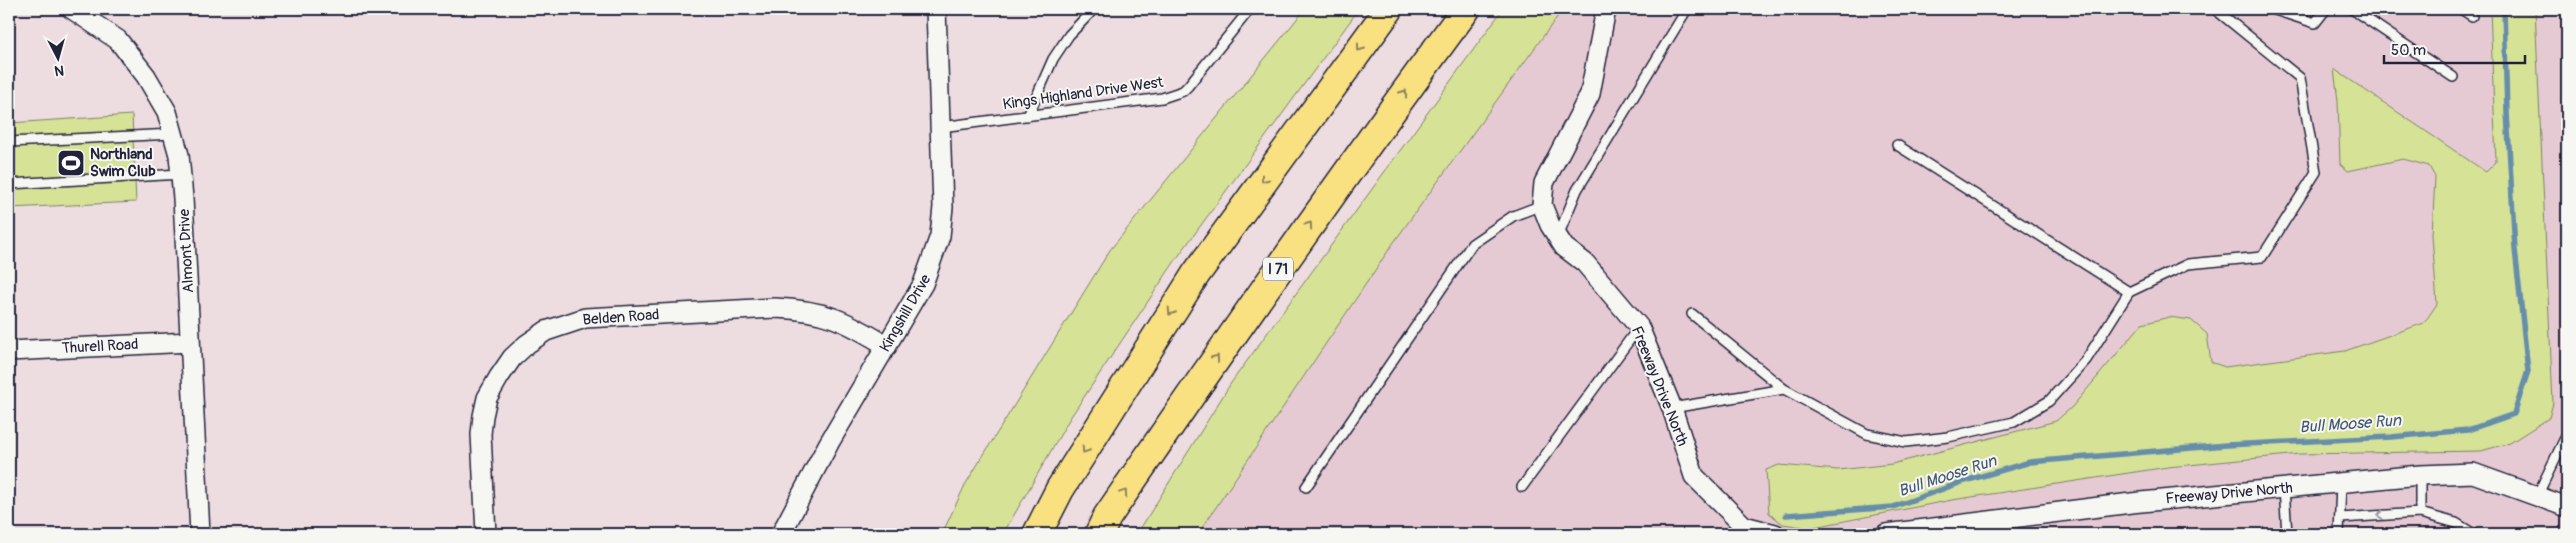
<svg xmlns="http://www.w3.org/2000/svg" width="2576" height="543" viewBox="0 0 2576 543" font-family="Pangolin,sans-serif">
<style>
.built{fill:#e6cad3}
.green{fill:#d6e295;stroke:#7c8268}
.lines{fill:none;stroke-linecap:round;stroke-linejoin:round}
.stream{stroke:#668eaa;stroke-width:5.5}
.service-casing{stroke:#22223b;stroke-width:12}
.minor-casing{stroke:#22223b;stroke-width:22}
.motorway-casing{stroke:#22223b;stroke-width:31}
.service{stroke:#f6f6f2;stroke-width:9}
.minor{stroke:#f6f6f2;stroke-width:19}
.motorway{stroke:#f9e181;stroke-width:28}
.oneway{stroke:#8e825e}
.oneway2{stroke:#9797a0}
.labels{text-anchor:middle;stroke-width:4;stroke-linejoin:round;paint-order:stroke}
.shield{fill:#f6f6f2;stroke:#626272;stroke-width:1}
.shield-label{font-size:14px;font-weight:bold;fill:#22223b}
.street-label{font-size:15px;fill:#22223b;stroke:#f6f6f2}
.poi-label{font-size:15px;font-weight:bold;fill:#22223b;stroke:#f6f6f2;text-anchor:start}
.water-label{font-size:16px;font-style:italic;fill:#445872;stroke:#f6f6f2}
</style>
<rect width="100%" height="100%" fill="#eddce0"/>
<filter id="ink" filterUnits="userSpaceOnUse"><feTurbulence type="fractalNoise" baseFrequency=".02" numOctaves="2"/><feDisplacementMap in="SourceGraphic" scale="10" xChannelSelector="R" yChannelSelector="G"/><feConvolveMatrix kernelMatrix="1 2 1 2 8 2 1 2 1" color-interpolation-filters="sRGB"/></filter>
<g filter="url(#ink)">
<path class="built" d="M1563,9h927l6,154 -10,9 -152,-102 15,101 54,-12 26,7 6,11 -3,58 5,69 -13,19 -79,28 -120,16 -14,-5 -4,-28 -135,73 -16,14 -164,43 -54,6 -60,-5 31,63 143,-28 216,-33 132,-13 253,-51 -18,-394h32v525h-1369l196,-292z"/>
<path class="green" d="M1305,9h54l-182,249 -107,160 -67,116h-61l23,-49 145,-235z
M1503,9h60l-169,233 -196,292h-61l94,-151z
M2490,9h45l18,394 -4,15 -39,25 -29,8 -181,3 -132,13 -216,33 -143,28 -26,-4 -14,-11 -3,-43 13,-5 59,5 54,-6 164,-43 16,-14 70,-83 27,-7 22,3 16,14 4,28 14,5 120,-16 79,-28 13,-19 -5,-69 3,-58 -6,-11 -26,-7 -55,12 -8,-7 -2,-63 -4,-32 152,103 10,-10z
M132,115l4,87 -127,6v-85z"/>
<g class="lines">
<path class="stream" d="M1786,515l107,-8 72,-26 65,-19 196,-17 165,-8 77,-7 46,-16 14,-43 -13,-122 -8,-137 -3,-103"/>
<defs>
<path id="service" d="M2272,9l43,14 11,-14
M2352,9l101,68
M2461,9l11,7
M1028,116l25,-57 16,-24 25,-26
M941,127l221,-29 21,-7 5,-5 62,-77
M9,142l164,-8
M1897,145l232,147 59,-28 74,-7 54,-85 -16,-94 -85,-69
M9,184l172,-10
M1558,236l19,-46 110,-181
M1784,389l83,45 39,8 42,-5 66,-15 35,-21 37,-41 43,-68
M1672,408l112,-19 -92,-75
M2420,475v38l36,10 18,11
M1306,487l166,-243 41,-28 29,-11
M1522,487l117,-160
M2284,488l3,46
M2537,496l30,-62
M2340,518l80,-5
M2339,534l2,-51"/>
<path id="minor" d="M72,9l46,31 28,36 21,36 12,43 4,43 17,336
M1606,9l-16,85 -46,89 -2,22 8,20 14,22 21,16 54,64 33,81 22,68 50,50 31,8
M9,351l181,-9
M486,534l-5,-100 2,-18 4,-18 12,-21 13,-19 15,-14 19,-13 39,-13 190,-10c49,2 70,12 112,38
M781,534l48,-91 94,-159 17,-48 3,-29 -7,-198
M1886,534l245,-31 289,-28 53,-2 94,34"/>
<path id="motorway" d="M1037,534l23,-45 136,-215 193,-265
M1099,534l8,-17c117,-171 236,-341 359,-508"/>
</defs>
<use href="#service" class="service-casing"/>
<use href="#minor" class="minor-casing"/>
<use href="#motorway" class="motorway-casing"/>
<use href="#service" class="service"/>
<use href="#minor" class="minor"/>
<use href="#motorway" class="motorway"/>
</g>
<defs><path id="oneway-chevron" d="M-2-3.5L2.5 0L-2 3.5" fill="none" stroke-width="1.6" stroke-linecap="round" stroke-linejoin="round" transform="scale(1.25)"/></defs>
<g class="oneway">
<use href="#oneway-chevron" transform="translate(1360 48) rotate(126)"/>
<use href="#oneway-chevron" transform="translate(1404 93) rotate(-54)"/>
<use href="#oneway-chevron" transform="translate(1264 179) rotate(126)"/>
<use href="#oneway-chevron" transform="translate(1309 225) rotate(-55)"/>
<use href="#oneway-chevron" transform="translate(1171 312) rotate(122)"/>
<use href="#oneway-chevron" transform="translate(1216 358) rotate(-55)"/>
<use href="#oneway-chevron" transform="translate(1085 450) rotate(122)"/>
<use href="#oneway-chevron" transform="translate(1124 493) rotate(-56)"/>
</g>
<use class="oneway2" href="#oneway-chevron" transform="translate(2380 515) rotate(177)"/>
</g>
<defs>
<symbol id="stadium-square" viewBox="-11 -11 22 22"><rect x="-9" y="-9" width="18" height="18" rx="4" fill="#22223b" stroke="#f6f6f2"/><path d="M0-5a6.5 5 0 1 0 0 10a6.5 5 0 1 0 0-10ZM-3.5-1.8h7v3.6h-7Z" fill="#fff"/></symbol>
</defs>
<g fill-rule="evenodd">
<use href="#stadium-square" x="55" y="147" width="32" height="32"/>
</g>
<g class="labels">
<rect class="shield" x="1263" y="257.5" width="30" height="23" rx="4"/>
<g class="shield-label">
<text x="1278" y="274">I 71</text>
</g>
<g class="street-label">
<text transform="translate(1083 93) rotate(-8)" y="5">Kings Highland Drive West</text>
<text transform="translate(186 251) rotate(-93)" y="5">Almont Drive</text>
<text transform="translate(905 313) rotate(-60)" y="5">Kingshill Drive</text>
<text transform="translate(621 317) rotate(-4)" y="5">Belden Road</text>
<text transform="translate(100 346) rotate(-3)" y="5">Thurell Road</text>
<text transform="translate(1660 386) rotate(68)" y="5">Freeway Drive North</text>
<text transform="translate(2229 493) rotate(-5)" y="5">Freeway Drive North</text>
</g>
<g class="poi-label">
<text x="90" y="159">Northland<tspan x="90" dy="17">Swim Club</tspan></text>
</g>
<g class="water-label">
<text transform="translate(2350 423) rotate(-4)" y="6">Bull Moose Run</text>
<text transform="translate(1947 475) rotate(-18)" y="6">Bull Moose Run</text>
</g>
</g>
<rect width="2576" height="543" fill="none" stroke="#f6f6f2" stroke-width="30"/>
<rect x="15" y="15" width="2546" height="513" fill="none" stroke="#22223b" stroke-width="2" filter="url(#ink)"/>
<g transform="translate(58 58) rotate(174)" stroke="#f6f6f2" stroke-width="4" paint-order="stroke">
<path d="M0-4L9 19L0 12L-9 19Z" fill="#22223b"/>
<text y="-8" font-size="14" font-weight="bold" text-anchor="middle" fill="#22223b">N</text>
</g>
<path d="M2384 55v8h141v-8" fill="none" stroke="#22223b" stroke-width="2.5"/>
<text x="2391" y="55" font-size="15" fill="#22223b" stroke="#f6f6f2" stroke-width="4" paint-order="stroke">50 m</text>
</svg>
